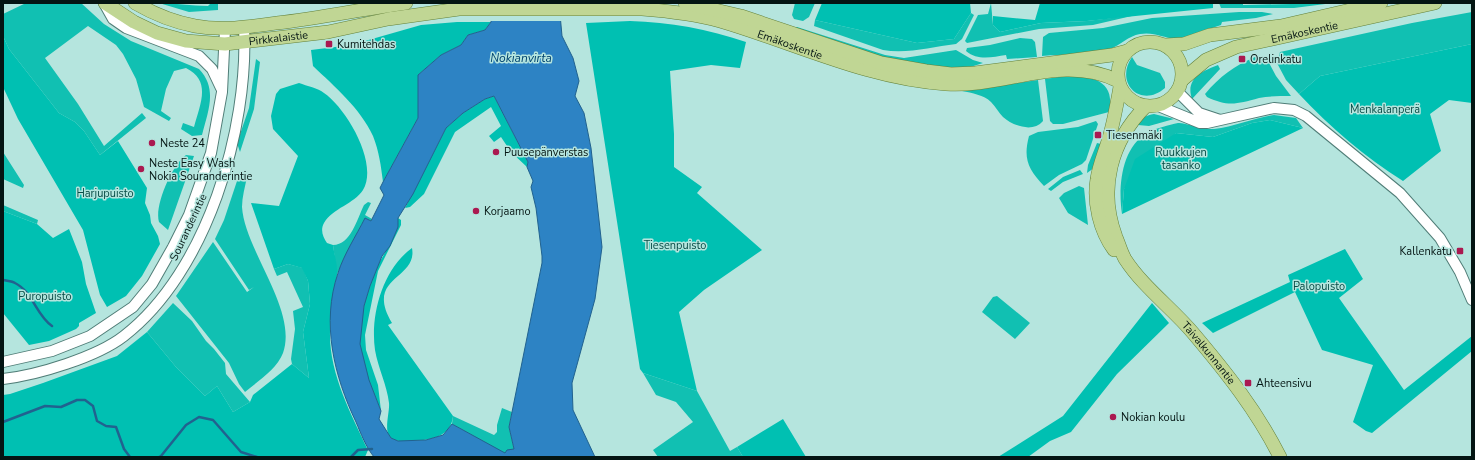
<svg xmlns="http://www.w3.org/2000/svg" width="1475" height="460" viewBox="0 0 1475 460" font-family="'Nunito Sans',sans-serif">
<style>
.green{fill:#11c0b2}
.forest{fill:#00c0b2}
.water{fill:#2d83c4;stroke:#21628f;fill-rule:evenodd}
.pier{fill:#b5e5de}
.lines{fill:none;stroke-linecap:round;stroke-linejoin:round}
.stream{stroke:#21628f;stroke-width:2.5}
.minor-casing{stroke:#507d77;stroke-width:12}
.major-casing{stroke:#638139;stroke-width:14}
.minor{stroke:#fff;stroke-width:10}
.major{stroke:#c0d694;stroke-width:13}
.poi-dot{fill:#aa1950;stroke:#b5e5de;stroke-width:1.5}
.labels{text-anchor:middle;stroke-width:3;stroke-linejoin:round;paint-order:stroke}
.street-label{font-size:11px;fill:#041513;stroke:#b5e5de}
.poi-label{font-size:11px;fill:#041513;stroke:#b5e5de;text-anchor:start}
.park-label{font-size:11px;fill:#074c46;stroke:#b5e5de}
.water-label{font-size:12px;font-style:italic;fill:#00436f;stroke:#b5e5de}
</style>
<rect width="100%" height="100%" fill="#b5e5de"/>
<path class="green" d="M26,3h55l23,21 27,17 68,28c19,20 9,42 3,66l-10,1 -11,-7 2,-6 11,4c6,-23 18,-46 -8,-59l-12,3 -8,18 -5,22 10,7 -2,3 -25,-14 -8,-28 -13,-25 -7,-9 -28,-19 -43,32 33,46 26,42 38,-33 4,5 -46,37 -16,-24 -9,-9 -16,-9 -50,-64 -6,-13v-22z
M159,3c16,0 32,3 49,3l3,-3h7v7l-29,2z
M795,3h20l-6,14 -6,4 -9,-2 -2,-4z
M991,3l2,22 7,7 41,-9 46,-2 49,-6 -43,10 -54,4 -72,14 -2,-2 13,-26 10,-1z
M1219,3h24v2l90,-2 -39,5h-73z
M1239,12h23l11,2 -17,4 -34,4 -1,3c-14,4 -28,12 -42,13 -13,2 -24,-7 -39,-4 -12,2 -19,11 -30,15 -21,6 -46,5 -68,7l1,-19 6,-4 54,-5 49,-10z
M1472,12v32l-152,32 -21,18 -13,-14 -9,-17 3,-11 132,-29z
M971,13l3,2 -12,24 -6,5c-24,3 -49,10 -73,6l-69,-24 1,-6 102,23 37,-4z
M797,27l88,28 19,3 52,-8 17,10 10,3 -22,7 -66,-8 -104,-33z
M1020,38l12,1 3,3 2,15 -30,2 -1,-4c-14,2 -28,6 -40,-4l1,-3 23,-3z
M1132,57l5,8 23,8 5,9v6c-24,21 -51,-5 -33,-31z
M1255,57l12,2 9,17 15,20c-11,0 -22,0 -32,2 -22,6 -31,9 -52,-1l-2,-3c15,-18 29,-28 50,-37z
M256,59l4,3 -6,47 -14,43 -3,-9 12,-35z
M1218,65l2,4 -28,30c-7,-20 10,-28 26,-34z
M1066,76c26,0 50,4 43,36l-46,12h-10l-3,-3 -5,-42z
M1038,80l5,41c-10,12 -30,5 -40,-4 -4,-4 -7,-10 -12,-15 -7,-7 -19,-9 -29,-11z
M1154,114l20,5 -25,7 -11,-1c1,-6 9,-10 16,-11z
M1274,115l22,3 7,10 -33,-8 -18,3 -39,14 -37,-4 -52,56 -2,25c-4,-26 -1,-66 25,-81 9,-5 22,-8 31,-10 5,-1 26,7 36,6 20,-2 40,-11 60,-14z
M1096,121l2,3 -12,36 -4,4 -23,11 -15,11c-16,-17 -21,-27 -15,-50l9,-4 40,-5z
M1097,143l4,1 -7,24 -7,5 1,-8z
M3,152l21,33 -1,3 -20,-9z
M186,155l8,1 -26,74 -9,-8c-5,-16 13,-57 27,-67z
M1080,170l3,4 -20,8 -12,9 -3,-2 15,-12z
M240,172l7,5c-2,10 -5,20 -5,30 3,44 56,103 41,146 -6,16 -25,28 -38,39l-6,-8 -10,-21 -53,-67 37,-54 34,50 7,-5 -5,3 -34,-51 9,-19z
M1079,186l5,2 4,37 -20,-12 -9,-15 5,-5z
M368,202l3,1 -6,12 7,4 -1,2 -6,-2 -28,55 -4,-29c18,0 24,-26 31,-40z
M3,205l35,15 -1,4 -34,-13z
M288,264l15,4 5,13 2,23 -7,28 6,46 -17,-14 -1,-5 4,-30 -2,-18 10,-4 -16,-35 -10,4 -3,-7z
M997,296l33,27 -15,16 -33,-27 11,-15z
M173,303l19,18 14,20 8,8 11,14 1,11 24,28 -17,10 -16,-26 -12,10 -29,-29 -29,-35z
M643,373l54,18 33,60 7,-4 6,10h-85l-5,-7 40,-28 -17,-20 -20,-7z
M502,408l10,4 -3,15 5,22 -9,5 -53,-30 1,-8 41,19 3,-3v-7z"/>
<path class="forest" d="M822,3h148l1,10 -17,26 -37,4 -102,-23z
M1040,3h173v5l-126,13 -46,2 -41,9 -7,-7v-9l42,4z
M630,21c40,1 78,8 116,21l-6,26 -29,-3 -41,6 4,63v33l28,20 -5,6 65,57 -58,40 -25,22 18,79 -54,-18 -3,-4 -54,-346z
M457,22h34l-6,8 -17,5 -7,10 -20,10 -23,20v43l-35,64c-2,-16 -4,-31 -10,-46 -13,-28 -38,-49 -60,-70l-2,-16 40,-5 70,-20z
M3,36l6,13 50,64 16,9 9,9 16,24 18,-14 29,47 -2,15 5,12 1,8 7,13 2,8 -18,32 -16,20 -19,11 -7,-12 -17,-65 -65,-111 -15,-32z
M1472,44v59l-23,-3 -19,14 11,37 -38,30c-38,-24 -73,-54 -104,-87l21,-18z
M299,83c8,3 19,5 25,10 22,15 55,70 39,97 -9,14 -30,18 -39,33 -4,7 -1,14 3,20l6,2c1,9 5,20 4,30 -1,19 -7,38 -7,57 -1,41 21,82 38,118l-3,7h-362v-62l7,-1 33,-11 74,-27 30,-24 29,35 29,29 12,-10 16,26 17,-10 3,-7 39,-31 17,14 -6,-46 7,-28 -2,-23 -6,-13 -14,-4 -14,5 -23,-66 28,3 19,-50 -25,-27 -2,-13 5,-22 4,-5z
M494,96l34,66 -1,5 -16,-15 -10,-15 -7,5 -5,-6 12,-10 -10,-19 -36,25 -31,62 -14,13 -5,1 41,-80 17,-15 22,-14z
M1270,120l33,8 -181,86 2,-25 11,-30 41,-26 37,4 39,-14z
M3,211l34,13 16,14 16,-9 13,33 4,22 10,29 -17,10v3l-3,3 -27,12 -20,4 -26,-32z
M398,218l3,2v5l-23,46 -13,64 1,15 12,35 3,26c-8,-21 -20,-44 -21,-67 -2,-26 8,-56 18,-79 8,-16 20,-29 20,-47z
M412,248c6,32 -48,28 -20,75l-4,2 65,91c-2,23 -26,24 -44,25 -6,0 -14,1 -18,-3 -8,-6 -1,-26 -2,-35 -2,-18 -11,-35 -14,-53 -5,-36 8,-81 37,-102z
M1345,249l18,30 -24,19 65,92 68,-54v15l-100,82 -6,-2 -13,-9 20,-57 -51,-15 -27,-58 -82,41 -11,-10 88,-41 -2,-7z
M1152,303l17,20 -52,51 -46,58 -21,9 -22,16h-30l65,-41z
M783,419l23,38h-63l-6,-10z"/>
<path class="water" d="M494,3h65l3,33 11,22 6,23 -4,15 9,17 7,35 11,99 -7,52 -23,84 1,27 22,47h-221c-8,-10 -13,-23 -18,-35 -22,-46 -35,-99 -18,-149 6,-19 18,-37 27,-55l6,3 13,-26 -4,-7 3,-6 35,-64v-43l23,-20 20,-10 7,-10 17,-5 6,-8zM494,96l34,66 -1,5 6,14 -2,6 5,21 6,48v7l-33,164 5,22 -7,1 -2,3 -53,-29 -9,11 -17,5 -28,1 -7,-3 -12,-19 2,-8 -12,-31 -9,-36 4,-38 6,-20 12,-30 8,-10 8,-19v-9l15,-24 33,-66 17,-15 22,-14z"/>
<path class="pier" d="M492,3h69l2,18h-74z"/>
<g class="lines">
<path class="stream" d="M3,280c4,1 9,1 12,3 18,9 21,32 37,43
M3,422l42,-16 16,1 16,-7h8l8,6 4,15 9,5 10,1 8,22 6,8
M159,457l2,-1 25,-31 13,-8 14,3 28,32 16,5
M351,457l7,-7 14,-1"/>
<defs>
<path id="minor" d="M104,3l9,16 13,9 73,28 13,13 9,19
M1177,91l22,22 21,7
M1156,105l44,18h7l67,-15 20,2 12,6 94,77 40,45 20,34 12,28
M3,362l49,-11 38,-15 43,-29 19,-23 21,-37 16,-32 22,-62 11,-61 3,-63
M3,379c35,-4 94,-22 121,-43 83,-64 125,-207 120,-309"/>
<g id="major">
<path id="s1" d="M105,3l29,19 23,11 29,8 39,3 103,-12 60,-13 71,-10h183c26,2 53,5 78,12 75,22 147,58 226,63 58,4 117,-31 172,-3"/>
<path d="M135,3c19,11 39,19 60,23 27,5 54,1 82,-3 43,-5 86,-14 129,-20"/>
<path d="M685,3l56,13 140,47 45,8 25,3 24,-1 137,-18 15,-4"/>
<circle cx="1150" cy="74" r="32"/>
<path d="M1165,45l19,-1 26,-9 71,-9 100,-23"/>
<path id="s2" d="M1182,80l24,-20 30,-13 199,-44"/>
<path id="s3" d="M1146,106c-35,35 -48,83 -30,131 3,7 5,15 9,22 18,28 47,49 68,74 33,39 64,78 87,124"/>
<path d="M1114,250c-14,-19 -21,-47 -17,-71 2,-14 8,-27 12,-41 5,-17 8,-34 11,-51"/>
</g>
</defs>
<use href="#minor" class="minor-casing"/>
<use href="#major" class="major-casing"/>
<use href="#minor" class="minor"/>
<use href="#major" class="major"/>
</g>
<g class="poi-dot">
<rect x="325" y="40" width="8" height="8" rx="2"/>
<rect x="1238" y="55" width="8" height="8" rx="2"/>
<rect x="1094" y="131" width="8" height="8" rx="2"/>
<circle cx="152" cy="143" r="4"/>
<circle cx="496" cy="152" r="4"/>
<circle cx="141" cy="169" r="4"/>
<circle cx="476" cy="211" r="4"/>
<rect x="1456" y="247" width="8" height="8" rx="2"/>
<rect x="1244" y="379" width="8" height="8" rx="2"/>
<circle cx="1113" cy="417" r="4"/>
</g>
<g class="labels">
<g class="street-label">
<text dy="4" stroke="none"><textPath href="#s2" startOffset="134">Emäkoskentie</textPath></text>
<text dy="4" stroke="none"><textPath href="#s1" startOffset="183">Pirkkalaistie</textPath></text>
<text dy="4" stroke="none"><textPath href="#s1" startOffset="702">Emäkoskentie</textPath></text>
<text transform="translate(188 227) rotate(-65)" y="4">Souranderintie</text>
<text dy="4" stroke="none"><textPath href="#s3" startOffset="292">Taivalkunnantie</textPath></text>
</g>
<g class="poi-label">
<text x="337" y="48">Kumitehdas</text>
<text x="1250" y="63">Orelinkatu</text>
<text x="1106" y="139">Tiesenmäki</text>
<text x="160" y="147">Neste 24</text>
<text x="504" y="156">Puusepänverstas</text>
<text x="149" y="167">Neste Easy Wash<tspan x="149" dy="13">Nokia Souranderintie</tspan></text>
<text x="484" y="215">Korjaamo</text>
<text x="1452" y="255" text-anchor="end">Kallenkatu</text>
<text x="1256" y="387">Ahteensivu</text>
<text x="1121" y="421">Nokian koulu</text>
</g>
<g class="park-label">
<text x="1385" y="113">Menkalanperä</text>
<text x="1181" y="156">Ruukkujen<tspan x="1181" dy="13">tasanko</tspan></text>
<text x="105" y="197">Harjupuisto</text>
<text x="675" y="249">Tiesenpuisto</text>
<text x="1319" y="290">Palopuisto</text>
<text x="45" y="300">Puropuisto</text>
</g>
<g class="water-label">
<text x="521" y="62">Nokianvirta</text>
</g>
</g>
<rect width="1475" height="460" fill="none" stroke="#041513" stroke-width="8"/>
</svg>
